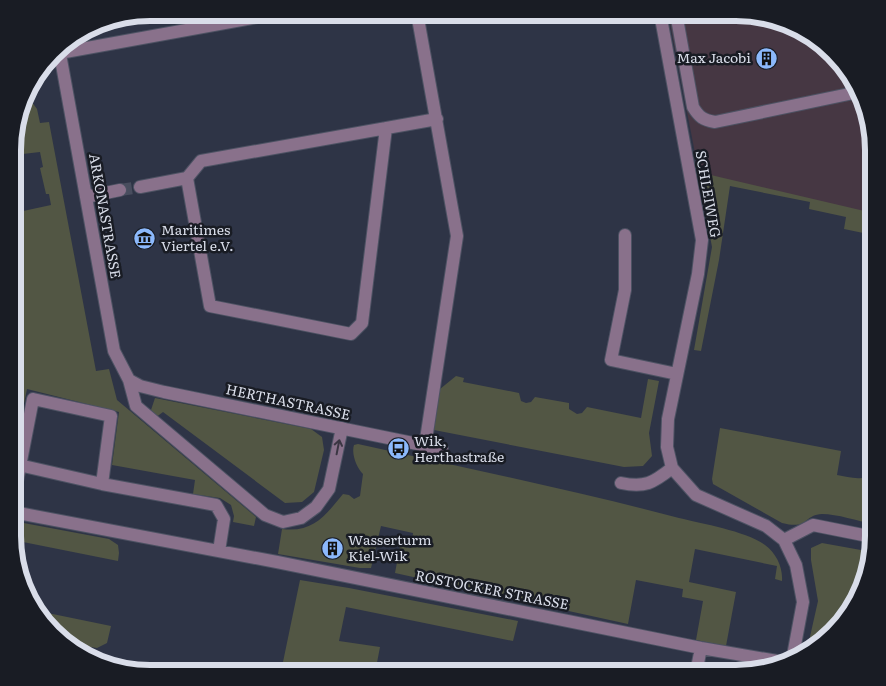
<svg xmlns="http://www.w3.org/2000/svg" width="886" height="686" viewBox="0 0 886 686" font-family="Literata,serif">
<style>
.industrial{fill:#463743}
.green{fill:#525644}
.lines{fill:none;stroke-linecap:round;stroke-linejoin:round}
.minor-tunnel{stroke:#484d5e;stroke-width:12;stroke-dasharray:12 6;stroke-linecap:butt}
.minor-casing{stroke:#4d5263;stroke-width:14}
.minor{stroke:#89718b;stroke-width:12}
.oneway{stroke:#3b3643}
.labels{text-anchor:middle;stroke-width:5;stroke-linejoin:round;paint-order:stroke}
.poi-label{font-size:14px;fill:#d9dde9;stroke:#191c24;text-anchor:start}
.street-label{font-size:14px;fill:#d9dde9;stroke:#191c24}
.rim{fill:none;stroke:#d9dde9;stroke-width:6}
</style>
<rect width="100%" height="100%" fill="#2e3446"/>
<path class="industrial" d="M668,13h77l43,10 39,24 32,42 14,61v64l-174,-40z"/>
<path class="green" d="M26,94l11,15 3,14 9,-1 47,249 13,-2 8,31 139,117 -2,9 -21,-4 1,-6 -3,-11 -11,-7 -27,-4 2,-14 -83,-15 7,-53 -92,-23 -14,67 1,-243 37,-8 -2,-11h-3l-6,-26 3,-1 -3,-15 -26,3v-23z
M698,172l175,41v22l-29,-6 2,-12 -37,-8 1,-7 -80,-16 -11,74 -18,91 -7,-1 18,-103z
M456,376l8,2 -1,4 56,11 2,8 5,2 5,-1 4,-5 34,6v6l8,5 5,-1 5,-6 54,11 7,-39 11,2 -10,52 3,23 -9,10 -19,1 -190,-37 6,-41z
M155,398l156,31 11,8 2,13 -10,42 -12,10 -17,1 -122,-91 -8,6 -4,-8z
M720,428l121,23 -4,24c12,2 26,7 36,-2v51c-15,-3 -36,-10 -51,-10 -19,1 -13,16 -40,9l-69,-39 -1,-5z
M358,444c107,24 215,46 321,74 24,6 67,13 86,27 11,8 18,22 17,36l-7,-2 2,-13 -82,-17 -6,33 47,10 -10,54 -30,-6 7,-39 -21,-4 1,-8 -47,-9 -8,44 -233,-51 5,-27 11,2 2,-15 -32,-7 -10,42h-11l-82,-14 4,-25c31,4 43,-13 61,-35l6,1 5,4 6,-3 3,-22c-6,-6 -12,-20 -9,-29z
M13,521l96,18 9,6 1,8 -1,8 -105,-21z
M822,543l50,9 -9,37 -24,38 -32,23 11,-49 -7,-41v-12z
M300,580l49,8 169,33 -5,20 -167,-34 -7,34 41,6 -5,26h-68l-24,-11z
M38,611l73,15 -4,17 -10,5 -31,-5 2,-12 -18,-3z"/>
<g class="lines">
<path class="minor-tunnel" d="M120,190l20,-3"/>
<defs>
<path id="minor" d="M417,13l40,223 -32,210
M660,13l42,227 -4,34 -30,145 -1,28 5,21 24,27 70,31 18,14 12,25 7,37 -11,59
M676,13l17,94c6,10 10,13 22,15l134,-28 6,-11
M54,54l226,-41
M60,54l54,297 15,29 7,26 129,109 18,7 18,-4 15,-11 13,-18 13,-61
M187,178l23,128 141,28 11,-11 24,-195
M140,187l47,-9 14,-17 236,-42
M86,197l34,-7
M625,235v55l-14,70 66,14
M129,380l11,6 24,6 278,57
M19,465l83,19 114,21 8,14 -5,32
M621,483c24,5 32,0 51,-15
M13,502l20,-103 78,17 -9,68
M13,512l264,50 424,86 88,15
M784,540l29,-15 60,12
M696,673l5,-25"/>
</defs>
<use href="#minor" class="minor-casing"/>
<use href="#minor" class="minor"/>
</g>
<defs><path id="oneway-shaft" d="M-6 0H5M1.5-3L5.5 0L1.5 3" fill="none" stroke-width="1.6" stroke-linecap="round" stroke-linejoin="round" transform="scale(1.25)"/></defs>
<use class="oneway" href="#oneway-shaft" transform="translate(338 447) rotate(-79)"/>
<defs>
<symbol id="building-disc" viewBox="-11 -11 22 22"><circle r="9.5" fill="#8cb9fc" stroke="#191c24"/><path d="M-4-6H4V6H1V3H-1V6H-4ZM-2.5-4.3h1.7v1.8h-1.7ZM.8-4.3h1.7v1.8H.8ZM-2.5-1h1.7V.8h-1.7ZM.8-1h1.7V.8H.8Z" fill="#111"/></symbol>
<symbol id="museum-disc" viewBox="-11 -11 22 22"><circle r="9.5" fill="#8cb9fc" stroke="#191c24"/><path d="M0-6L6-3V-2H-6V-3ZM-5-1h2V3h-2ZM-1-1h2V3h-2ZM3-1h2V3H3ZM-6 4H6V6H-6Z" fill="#111"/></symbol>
<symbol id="bus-disc" viewBox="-11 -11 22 22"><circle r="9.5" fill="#8cb9fc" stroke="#191c24"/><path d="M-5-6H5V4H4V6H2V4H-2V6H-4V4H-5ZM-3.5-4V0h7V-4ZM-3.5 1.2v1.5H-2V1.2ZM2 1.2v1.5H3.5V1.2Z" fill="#111"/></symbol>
</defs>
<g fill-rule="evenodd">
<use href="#building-disc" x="754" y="46" width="25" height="25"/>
<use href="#museum-disc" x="132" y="226" width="25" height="25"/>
<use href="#bus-disc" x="386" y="436" width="25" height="25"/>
<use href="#building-disc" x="320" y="536" width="25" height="25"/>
</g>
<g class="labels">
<g class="poi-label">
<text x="751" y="63" text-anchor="end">Max Jacobi</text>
<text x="161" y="235">Maritimes<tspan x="161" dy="16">Viertel e.V.</tspan></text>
<text x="414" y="446">Wik,<tspan x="414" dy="16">Herthastraße</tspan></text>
<text x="348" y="545">Wasserturm<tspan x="348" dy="16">Kiel-Wik</tspan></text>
</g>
<g class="street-label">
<text transform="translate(708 194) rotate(80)" y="5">SCHLEIWEG</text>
<text transform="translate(105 216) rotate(80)" y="5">ARKONASTRASSE</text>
<text transform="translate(288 402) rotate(12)" y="5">HERTHASTRASSE</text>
<text transform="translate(492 590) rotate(11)" y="5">ROSTOCKER STRASSE</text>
</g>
</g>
<path d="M0 0H886V686H0ZM150 21H736A129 129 0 0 1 865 150V536A129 129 0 0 1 736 665H150A129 129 0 0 1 21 536V150A129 129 0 0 1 150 21Z" fill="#191c24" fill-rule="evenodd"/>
<path class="rim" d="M150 21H736A129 129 0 0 1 865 150V536A129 129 0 0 1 736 665H150A129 129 0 0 1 21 536V150A129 129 0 0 1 150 21Z"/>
</svg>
